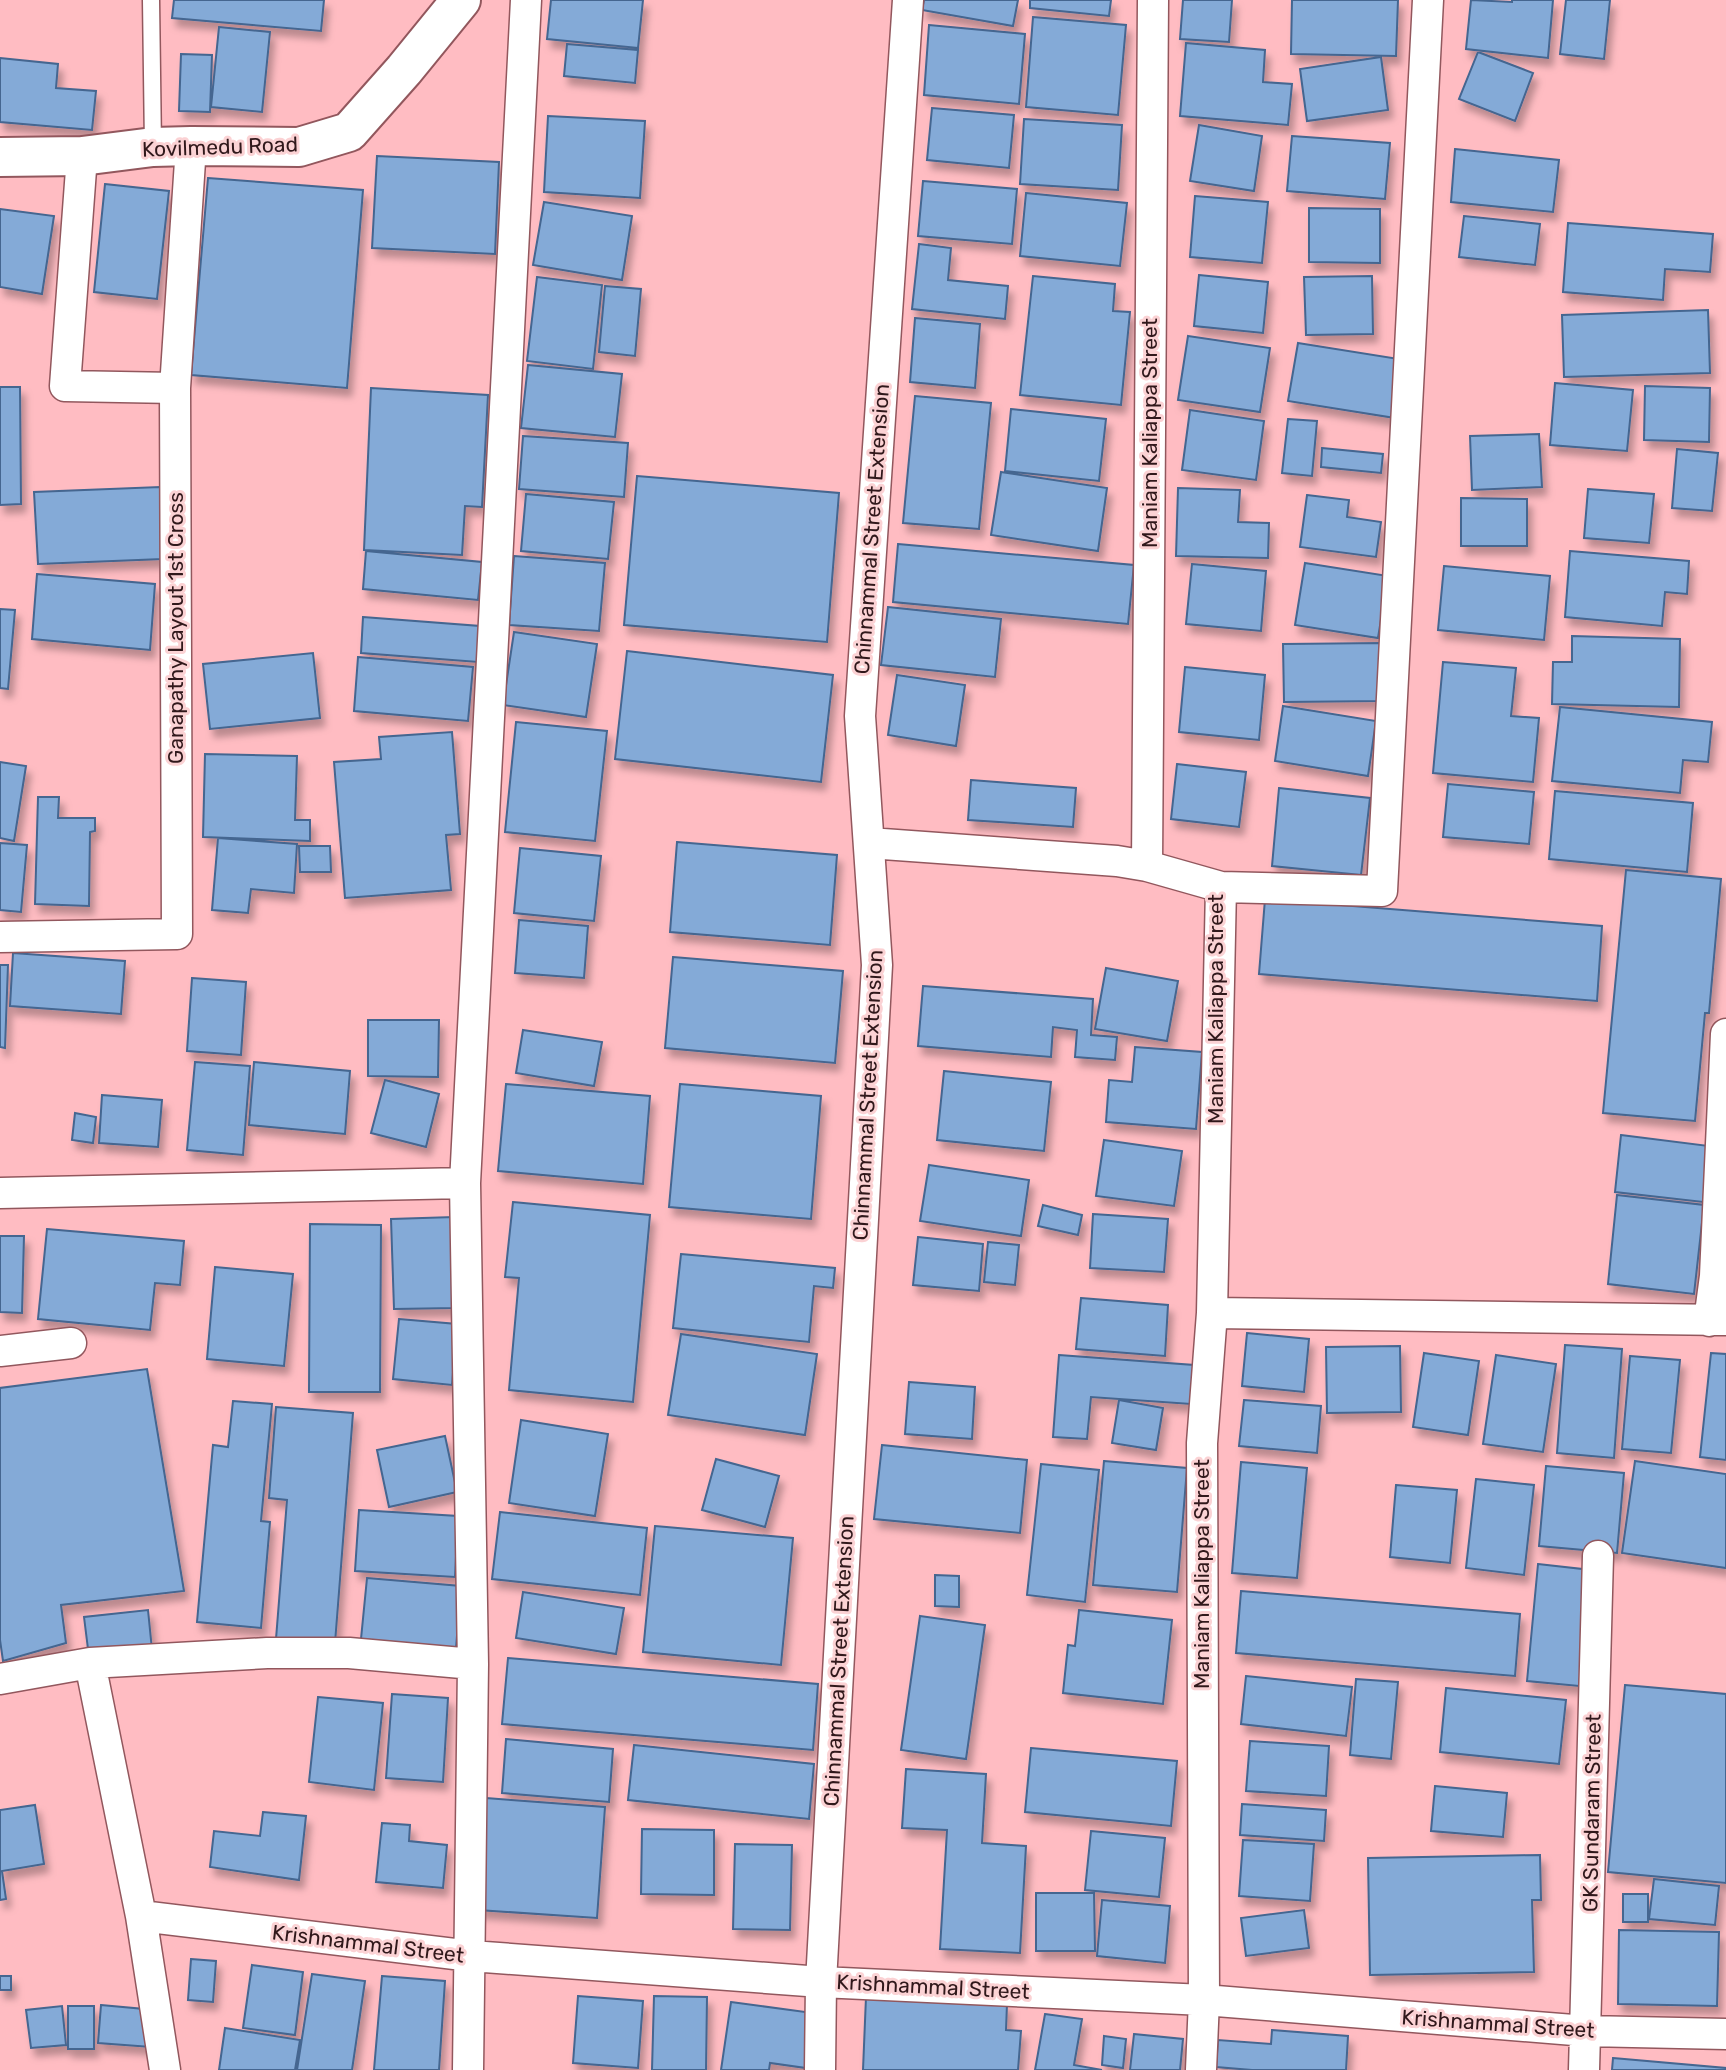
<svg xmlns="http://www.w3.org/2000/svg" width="1726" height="2070" viewBox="0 0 1726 2070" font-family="Rubik,sans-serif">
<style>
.building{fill:#84aad7;stroke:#446690;stroke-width:2;filter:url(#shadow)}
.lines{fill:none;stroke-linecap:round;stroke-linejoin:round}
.lane-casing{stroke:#92575d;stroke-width:19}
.street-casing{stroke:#92575d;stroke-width:33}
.secondary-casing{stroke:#92575d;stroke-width:42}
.lane{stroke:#fff;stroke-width:16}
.street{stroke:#fff;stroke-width:30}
.secondary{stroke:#fff;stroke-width:38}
.labels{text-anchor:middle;stroke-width:6;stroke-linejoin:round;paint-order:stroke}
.street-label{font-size:21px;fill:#30181b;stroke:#fbd2d4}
</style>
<defs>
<filter id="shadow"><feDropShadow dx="4.5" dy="8" stdDeviation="3.5" flood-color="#0004"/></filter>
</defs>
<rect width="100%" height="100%" fill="#ffbcc2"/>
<path class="building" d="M174,0h150l-3,31 -149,-13z
M551,0h92l-5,48 -91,-9z
M924,0h94l-5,26 -91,-16z
M1030,0h81l-2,16 -79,-8z
M1183,0h49l-3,42 -49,-3z
M1292,0h106l-2,56 -105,-2z
M1471,0l41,2v-2h41l-5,58 -82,-9z
M1566,0h44l-6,59 -44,-5z
M1033,17l93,8 -8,90 -92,-8z
M929,25l96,9 -6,70 -95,-9z
M219,27l51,5 -8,80 -51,-5z
M1186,43l79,7 -2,32 29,2 -4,41 -108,-9z
M567,44l71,6 -3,33 -71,-7z
M1478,52l55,21 -18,48 -56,-22z
M181,54l31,1 -2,57 -31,-1z
M1381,57l7,53 -81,11 -7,-52z
M0,58l58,6 -2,24 40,3 -4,39 -92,-8z
M932,108l82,7 -5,53 -82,-8z
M548,116l97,5 -5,77 -96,-6z
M1024,119l98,6 -4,65 -98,-6z
M1199,125l63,11 -8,55 -64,-10z
M1292,136l98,7 -5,56 -98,-8z
M1455,149l104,11 -6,52 -102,-10z
M377,156l122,6 -4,92 -123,-6z
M208,178l155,12 -16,198 -156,-13z
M923,181l94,8 -5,55 -94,-8z
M105,184l64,7 -12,108 -63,-7z
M1026,193l101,10 -7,63 -100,-10z
M1195,196l73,6 -6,61 -72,-6z
M544,202l88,14 -10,64 -89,-15z
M1309,208l71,1v54l-71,-1z
M0,209l54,7 -12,78 -42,-7z
M1464,216l76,8 -5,41 -76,-8z
M1568,223l145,11 -3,38 -45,-3 -2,31 -100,-8z
M919,244l32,4 -3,32 60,6 -3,33 -93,-10z
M1199,275l69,7 -5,51 -69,-7z
M1033,276l82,8 -2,27 17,1 -9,93 -101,-10z
M1372,276l1,58 -67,1 -2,-58z
M537,277l65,8 -9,84 -66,-8z
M605,286l36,3 -6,67 -36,-4z
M1708,310l2,63 -146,4 -2,-62z
M915,318l65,6 -5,64 -65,-6z
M1188,336l82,12 -10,64 -82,-12z
M1298,343l107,17 -10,58 -107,-17z
M528,365l94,9 -7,63 -94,-9z
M1555,383l78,7 -6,61 -77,-6z
M1645,386l65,2 -1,54 -65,-2z
M0,387h20l1,117 -21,1z
M371,388l117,7 -6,112 -17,-1 -3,49 -98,-5z
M915,396l76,7 -12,126 -76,-6z
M1011,409l95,10 -7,62 -94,-10z
M1190,410l74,11 -8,59 -74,-10z
M1288,419l29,2 -5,55 -30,-3z
M1539,434l3,53 -70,3 -2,-54z
M523,436l105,7 -4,54 -105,-8z
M1322,448l61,6 -2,19 -60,-6z
M1677,449l41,4 -6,58 -40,-3z
M1001,472l106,16 -9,63 -107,-16z
M637,476l202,17 -12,149 -203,-17z
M160,487l3,72 -125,5 -4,-72z
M1178,488l62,2 -2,32 31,1 -1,35 -92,-2z
M1588,489l66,5 -5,49 -65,-5z
M526,494l88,8 -6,57 -87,-8z
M1307,495l42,5 -2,17 34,5 -5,35 -76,-10z
M1461,498l66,1v47h-66z
M898,544l236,21 -6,59 -235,-22z
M366,551l116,11 -4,38 -115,-11z
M1570,551l119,10 -2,33 -22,-2 -3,34 -97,-9z
M514,556l91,7 -6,68 -90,-6z
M1305,563l83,13 -10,62 -83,-13z
M1192,564l74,7 -5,60 -75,-7z
M1444,566l106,10 -6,64 -106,-10z
M37,574l118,10 -5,66 -118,-11z
M888,607l113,12 -6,58 -114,-12z
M0,609l15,1 -7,79 -8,-1z
M363,617l117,9 -2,36 -117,-9z
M514,632l83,12 -11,73 -83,-12z
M1572,636l108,3 -1,68 -127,-3 1,-42h19z
M1383,643v58l-99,1 -1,-58z
M627,651l206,24 -12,107 -206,-23z
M313,653l7,65 -110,11 -7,-65z
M358,657l115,10 -5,54 -114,-10z
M1443,662l73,6 -5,48 28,2 -6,64 -100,-9z
M1185,667l80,8 -6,65 -80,-8z
M897,675l68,10 -9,61 -68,-11z
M1283,706l93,15 -8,55 -93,-15z
M1560,707l152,15 -4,40 -25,-2 -3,33 -128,-12z
M516,722l91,9 -12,110 -90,-9z
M452,732l8,102 -14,1 5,55 -106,8 -11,-136 47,-3 -2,-22z
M205,754l92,2 -2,64h15v21l-107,-4z
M0,762l26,4 -12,75 -14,-3z
M1177,764l69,8 -7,55 -68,-8z
M971,780l105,8 -3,39 -105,-7z
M1448,784l86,8 -5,52 -86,-7z
M1279,788l91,10 -9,77 -89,-9z
M1555,791l138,12 -6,69 -138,-13z
M38,797h21l-1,21h37v13l-5,1 -1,74 -54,-2z
M218,838l79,6 -3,49 -43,-4 -3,24 -36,-3z
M677,842l160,13 -7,90 -160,-13z
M0,843l27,2 -6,67 -21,-2z
M299,846h31l1,26h-31z
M520,848l81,8 -7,65 -80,-8z
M1626,870l95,9 -12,134h-4l-10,108 -92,-8z
M1265,899l337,27 -5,75 -338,-27z
M519,920l69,6 -4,52 -69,-5z
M13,953l112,8 -4,53 -111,-8z
M673,957l170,14 -8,92 -170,-15z
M0,965h8l-3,83 -5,-1z
M1106,968l72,13 -11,60 -72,-12z
M192,978l54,4 -5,73 -54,-4z
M923,986l170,13 -2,36 26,2 -2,23 -40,-3 2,-27 -24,-3 -2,30 -133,-11z
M368,1020h71l-1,57 -70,-1z
M523,1030l79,12 -8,44 -78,-13z
M1135,1047l67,5 -6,77 -90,-7 3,-42 23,2z
M195,1062l55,4 -7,89 -56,-5z
M254,1062l96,9 -5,63 -96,-9z
M944,1071l107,11 -7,69 -107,-11z
M385,1080l54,14 -13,53 -55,-14z
M506,1084l144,12 -7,88 -145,-13z
M680,1084l141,12 -10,123 -142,-12z
M102,1095l60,5 -4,47 -59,-4z
M75,1113l21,4 -3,26 -21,-3z
M1621,1135l88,11 -6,56 -88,-10z
M1104,1140l78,11 -8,55 -78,-10z
M929,1165l100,15 -8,56 -101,-15z
M1617,1195l87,10 -10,89 -86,-10z
M513,1202l137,13 -17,187 -124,-12 10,-112 -14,-1z
M1043,1205l39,10 -4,20 -40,-9z
M1093,1214l75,5 -4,53 -74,-4z
M454,1217l2,91 -62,1 -3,-90z
M310,1224l71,1 -1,167h-71z
M47,1229l137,12 -4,44 -25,-2 -5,47 -112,-11z
M0,1236h24l-2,77 -22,-1z
M918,1237l65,7 -4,47 -66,-6z
M988,1242l31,3 -4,40 -31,-3z
M681,1254l154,14 -2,20 -19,-2 -5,56 -136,-14z
M215,1267l78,7 -9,92 -77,-7z
M1081,1298l87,7 -3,51 -89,-7z
M399,1319l58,5 -5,61 -59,-6z
M1247,1333l62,6 -5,53 -62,-6z
M681,1334l136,20 -12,81 -137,-20z
M1565,1345l57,4 -8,109 -57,-5z
M1400,1346l1,66 -74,1 -1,-66z
M1424,1353l55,8 -11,74 -55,-8z
M1711,1353l15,1v106l-26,-3z
M1059,1355l135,10 -3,39 -100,-7 -4,42 -34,-2z
M1496,1355l60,9 -13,88 -60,-8z
M1630,1356l50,4 -9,93 -49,-4z
M147,1369l37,222 -123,14 5,38 -63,18 -3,-21v-252z
M909,1382l66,5 -3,52 -67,-5z
M1119,1400l44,8 -7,42 -44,-7z
M1244,1400l77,6 -4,47 -78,-7z
M233,1401l39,3 -11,117 9,1 -9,106 -64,-6 16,-177 15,2z
M276,1407l77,6 -18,230 -59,-4 11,-139 -18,-2z
M521,1420l87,14 -13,82 -86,-13z
M445,1436l12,56 -68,15 -12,-57z
M882,1445l145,15 -7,73 -146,-14z
M716,1459l63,17 -14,51 -63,-17z
M1104,1461l83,7 -10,124 -84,-7z
M1635,1461l91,13v94l-104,-15z
M1241,1462l66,6 -10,110 -65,-5z
M1041,1464l58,6 -14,132 -58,-7z
M1546,1466l78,7 -7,80 -78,-7z
M1476,1479l58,6 -10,90 -58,-7z
M1396,1485l61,5 -7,73 -60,-6z
M359,1510l99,6 -3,61 -100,-6z
M500,1512l147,16 -7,67 -148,-16z
M655,1526l138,12 -12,127 -138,-13z
M1538,1564l53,6 -12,116 -52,-5z
M935,1575l24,1v31l-24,-1z
M367,1578l94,8 -5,62 -95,-9z
M1241,1591l279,23 -5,62 -279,-23z
M523,1592l101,16 -8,46 -100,-16z
M148,1610l4,40 -63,7 -5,-40z
M1079,1610l93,10 -9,84 -100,-11 5,-48 7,1z
M920,1616l65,9 -19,134 -65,-9z
M508,1658l310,26 -5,66 -311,-26z
M1246,1676l106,11 -6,49 -105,-12z
M1356,1679l42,3 -7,77 -41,-4z
M1625,1685l101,9v189l-118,-11z
M1446,1688l120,12 -7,64 -119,-12z
M392,1694l56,4 -5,84 -57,-4z
M318,1697l65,6 -9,87 -65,-8z
M506,1739l107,10 -4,53 -107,-9z
M1250,1741l79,5 -3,50 -80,-5z
M634,1745l180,19 -5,55 -181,-19z
M1031,1748l146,13 -6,65 -146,-14z
M906,1769l80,5 -4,69 44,3 -6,107 -80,-4 7,-119 -45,-2z
M1435,1786l72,7 -4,44 -72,-6z
M486,1798l119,9 -8,111 -119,-8z
M1242,1804l84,6 -2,31 -84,-6z
M35,1805l9,59 -42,7 4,28 -6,1v-90z
M263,1812l43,4 -7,64 -89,-13 4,-36 46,5z
M382,1823l28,2 -1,16 38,4 -4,43 -67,-6z
M642,1829l72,1v65l-73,-1z
M1091,1831l74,7 -6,59 -74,-7z
M1243,1840l71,4 -4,57 -71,-5z
M735,1844l57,1 -2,85 -57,-1z
M1540,1855l1,45h-9l2,72 -164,3 -2,-117z
M1654,1879l65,7 -4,39 -66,-6z
M1036,1893h58l1,58h-59z
M1623,1894h25v28h-25z
M1102,1900l68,6 -5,57 -68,-7z
M1304,1910l5,38 -63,8 -5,-38z
M1619,1930l100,2 -2,74 -99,-2z
M191,1959l25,2 -3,41 -25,-2z
M252,1965l51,7 -8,63 -52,-7z
M312,1974l53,7 -13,89h-55z
M0,1976h11v14h-11z
M382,1976l63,5 -6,89h-65z
M578,1996l65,5 -5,67 -65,-5z
M654,1996l53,1 -1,73h-54z
M866,1997l141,7 -1,26 15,1 -3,39h-155z
M731,2002l82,11 -7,55 -36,-5 -1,7h-48z
M101,2005l54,5 -4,37 -53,-4z
M62,2006l4,39 -35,3 -5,-38z
M68,2006h26v43h-26z
M1045,2014l37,5 -8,46 28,5h-67z
M225,2028l75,12 -5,30h-76z
M1272,2030l76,6 -2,34h-94l-36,-3 2,-27 53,4z
M1134,2034l49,5 -3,31h-50z
M1104,2036l22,3 -3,29 -21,-3z
M1613,2058l113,10v2h-114z"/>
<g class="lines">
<defs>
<path id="lane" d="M151,0l2,147"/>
<path id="street" d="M1153,0l-6,866 74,21 -9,426 -10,130 2,557 -3,70
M82,156l-17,230 110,2
M869,843l248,18 30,5
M1221,887l161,4 46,-891
M0,937l177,-3 -2,-546 16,-242
M0,1193l465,-10
M1212,1313l514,7
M1709,1321l6,-45 11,-242
M0,1351l71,-8
M90,1663l51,253 24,154
M0,1679l90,-16 177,-10h82l124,11
M141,1916l330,40 350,26 383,18 382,31 140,3
M468,2070l5,-406 -8,-481 61,-1183
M820,2070l1,-88 56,-1017 -17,-249 48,-716
M1584,2070l14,-514"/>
<path id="secondary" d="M0,157l82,-1 71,-9 38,-1 108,1 50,-15 55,-62 57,-70"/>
</defs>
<use href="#lane" class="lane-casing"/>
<use href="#street" class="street-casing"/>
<use href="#secondary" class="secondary-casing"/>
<use href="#lane" class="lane"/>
<use href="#street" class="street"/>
<use href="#secondary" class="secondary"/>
</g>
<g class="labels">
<g class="street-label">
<text transform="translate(220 147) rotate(-2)" y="7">Kovilmedu Road</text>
<text transform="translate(1150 433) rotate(-90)" y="7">Maniam Kaliappa Street</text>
<text transform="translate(872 529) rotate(-86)" y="7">Chinnammal Street Extension</text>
<text transform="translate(176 628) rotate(-90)" y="7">Ganapathy Layout 1st Cross</text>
<text transform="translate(1216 1009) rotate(-90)" y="7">Maniam Kaliappa Street</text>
<text transform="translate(868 1095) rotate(-87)" y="7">Chinnammal Street Extension</text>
<text transform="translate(1202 1574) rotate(-90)" y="7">Maniam Kaliappa Street</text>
<text transform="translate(839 1661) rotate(-87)" y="7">Chinnammal Street Extension</text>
<text transform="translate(1592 1813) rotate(-89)" y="7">GK Sundaram Street</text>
<text transform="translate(368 1944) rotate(7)" y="7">Krishnammal Street</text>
<text transform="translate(933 1987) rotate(3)" y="7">Krishnammal Street</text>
<text transform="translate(1498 2024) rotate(4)" y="7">Krishnammal Street</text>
</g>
</g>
</svg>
